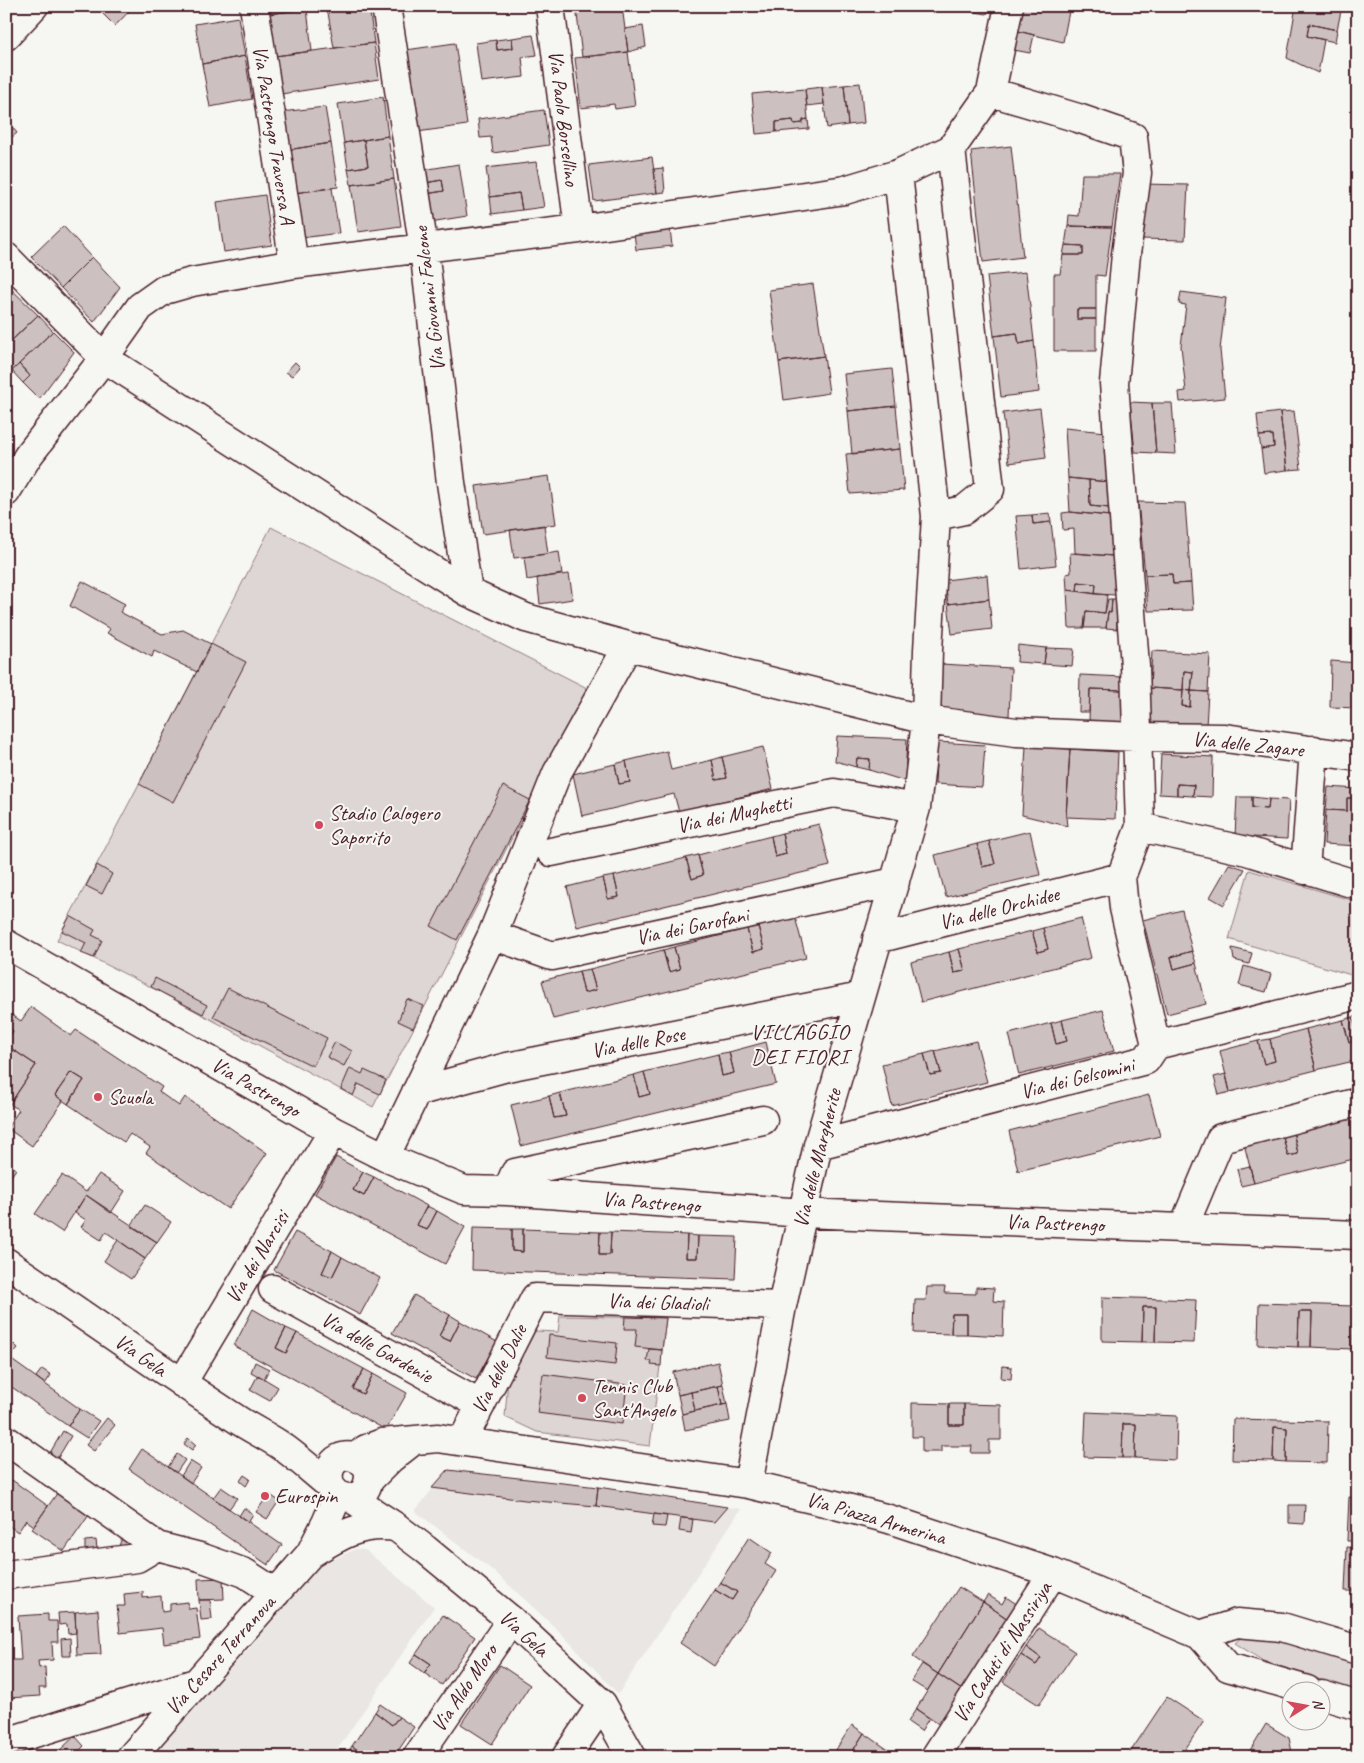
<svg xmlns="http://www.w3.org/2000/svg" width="1364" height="1763" viewBox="0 0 1364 1763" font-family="Caveat,sans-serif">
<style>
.built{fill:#e9e6e3}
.green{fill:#ddd6d5;stroke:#947a80}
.building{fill:#ccc1c0;stroke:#4a1f2b}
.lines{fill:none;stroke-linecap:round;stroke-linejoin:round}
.minor-casing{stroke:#4a1f2b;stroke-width:31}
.major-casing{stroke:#4a1f2b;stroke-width:31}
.minor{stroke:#f6f6f2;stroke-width:28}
.major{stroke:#f6f6f2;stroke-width:28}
.poi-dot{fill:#d1495b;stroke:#f6f6f2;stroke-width:2}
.labels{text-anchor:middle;stroke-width:4;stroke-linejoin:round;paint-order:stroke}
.street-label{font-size:21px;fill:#4a1f2b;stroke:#f6f6f2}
.poi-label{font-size:21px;fill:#4a1f2b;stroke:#f6f6f2;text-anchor:start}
.neighbourhood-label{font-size:22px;letter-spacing:1px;fill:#4a1f2b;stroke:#f6f6f2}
</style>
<rect width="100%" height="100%" fill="#f6f6f2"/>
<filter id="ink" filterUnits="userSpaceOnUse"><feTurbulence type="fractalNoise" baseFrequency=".02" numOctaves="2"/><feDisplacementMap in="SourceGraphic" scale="10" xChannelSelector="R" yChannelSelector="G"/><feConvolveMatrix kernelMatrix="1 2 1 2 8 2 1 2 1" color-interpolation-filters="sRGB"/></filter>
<g filter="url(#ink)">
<path class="built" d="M448,1470l150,17 143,22 -123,185 -58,-62 -64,-59 -81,-62z
M356,1549l9,1 69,57 -102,150h-184l106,-114 56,-73z"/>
<path class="green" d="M271,527l318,162 -216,418 -222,-120 -94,-47 82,-156z
M1249,870l109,32v75l-129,-38z
M560,1316l106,2 -16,128 -113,-14 -32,-15 3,-39 27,-47 23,1z
M1255,1633l103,32v27l-95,-31 -28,-18 9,-8z"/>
<path class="building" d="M95,6h39l-19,20z
M268,6h44v2l-43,6z
M369,6l5,37 -40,5 -7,-41z
M576,6h46l6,46 -46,5z
M941,6h48l-2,8z
M1024,6h46l-7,36 -45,-11z
M1296,6h46l-5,24 -28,-6 -2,12 17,4 -6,33 -31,-15z
M307,9l5,42 -37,5 -6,-42z
M238,17l7,39 -43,8 -7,-40z
M1309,24l28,6 -2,12 -28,-6z
M643,26l3,21 -18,5 -3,-23z
M1018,31l16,4 -4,18 -16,-3z
M533,35l4,20 -15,2 2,20 -43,5 -5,-39 20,-3 1,10 16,-2 -1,-10z
M512,38l1,10 -16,2 -1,-10z
M374,43l5,36 -98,15 -6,-38z
M455,43l12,82 -50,7 -11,-82z
M628,52l7,54 -20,3 -1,-5 -33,4 -6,-50z
M245,56l7,43 -42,8 -8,-43z
M860,83l4,40 -16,2 -4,-40z
M844,85l4,40 -21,3 -5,-41z
M822,87l2,17 -17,2 -2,-17z
M805,89l3,30 -5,1v3l-9,1 -1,-4 -17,2v10l-20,2 -4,-40z
M383,97l5,39 -44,7 -6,-39z
M325,107l6,36 -44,7 -6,-38z
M544,110l5,35 -56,8 -2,-16 -11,1 -2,-19z
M808,119l1,10 -33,3v-10l17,-2 1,4 9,-1v-3z
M6,120l11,13 -11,9z
M388,136l6,43 -43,6 -3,-16 20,-3 -4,-26z
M364,140l4,26 -20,3 -4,-26z
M331,143l7,44 -44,6 -7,-43z
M1011,146l12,111 -40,5 -12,-111z
M652,157l5,36 -63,8 -5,-36z
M536,162l8,45 -22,3 -3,-17 -29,4 -4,-29z
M459,164l8,52 -37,6 -4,-28 18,-3 -2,-11 -17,3 -2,-13z
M663,168l2,24 -8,1 -3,-24z
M1082,174h38l-8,53 -44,-1 1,-11 10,1z
M394,179l7,47 -43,6 -7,-47z
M442,180l2,11 -18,3 -1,-11z
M1142,184l46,1 -3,55 -45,-1z
M332,188l7,45 -38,5 -7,-45z
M519,193l3,17 -30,4 -2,-17z
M265,195l7,50 -48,7 -7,-50z
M63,226l29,31 -31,31 -30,-31z
M1068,226l44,1 -7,49 -9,-1v34h-19v10h19v32h-42v-77h6l3,-19h20v-9l-18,-1z
M670,228l2,18 -36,4 -2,-18z
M1065,245l18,1v9h-20z
M92,257l28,30 -26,35 -33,-34z
M1026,272l8,69 -15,3 -2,-11 -23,3 -7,-60z
M6,284l32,31 -32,31z
M813,284l11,72 -45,6 -10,-72z
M1181,292l45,6 -6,52 5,48 -45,4 -1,-10 7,-1 -5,-45 5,-41 -7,-1z
M1077,309h19v10h-19z
M38,315l15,16 -41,40 -6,-6v-19z
M53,331l21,21 -35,47 -16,-16 7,-7 -11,-12z
M1017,333l2,11 15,-3 5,51 -38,5 -7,-61z
M824,356l5,37 -45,7 -5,-38z
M295,362l5,5 -8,9 -6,-4z
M19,364l11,12 -7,7 -11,-12z
M892,369l4,37 -48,5 -4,-37z
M1130,402l22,1 4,50 -21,-1z
M1152,403h20l4,51 -20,-1z
M896,406l4,43 -48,5 -4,-43z
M1040,408l6,50 -37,5 -6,-50z
M1294,411l7,58 -14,1 -7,-58z
M1280,412l7,58 -23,3 -3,-24 13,-2 -1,-12 -14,1 -2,-21z
M1065,428l40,4 3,50 -40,-4z
M1273,435l1,12 -13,2 -2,-13z
M900,449l4,41 -54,4 -4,-40z
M549,476l7,48 -73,10 -7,-48z
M1068,478l21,2 1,26 20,2v8l-40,-4z
M1089,480l19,2 2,26 -20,-2z
M1138,502l47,1 6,80 -18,1 -1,-10 -27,1z
M1070,512l40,4 3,40 -38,-3 -1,-24 -11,1 -1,-17z
M1050,513l1,9 -18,2 -1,-9z
M1032,515l1,9 18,-2 5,43 -35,4 -5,-53z
M544,525l4,29 -34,4 -4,-28z
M559,552l3,22 -35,6 -3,-23z
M1070,553l43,3 3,39 -21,-1 1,-10 -18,-2 -1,9 -10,-1 -1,-16 5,-1z
M569,574l4,25 -33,5 -3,-26z
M1172,574l1,10 18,-1 2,27 -45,1 -3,-36z
M987,575l2,24 -41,5 -3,-24z
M82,581l43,23 -5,8 42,22 21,-4 28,14 -14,28 -43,-21 -2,6 -45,-24 3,-4 -40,-23z
M1078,582l18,2 -1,10 -18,-3z
M1067,590l40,5 -2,18 -19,-2 -2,17h-15z
M989,599l3,30 -40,5 -4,-30z
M1108,599h4l-1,14 -3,-1 -2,16h-22l2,-17 19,2z
M1112,599h4l1,30 -11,-1 2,-16 3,1z
M211,644l35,18 -73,140 -34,-18z
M1018,645l28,3 -2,16 -27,-2z
M1046,648l28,1 -2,17 -28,-2z
M1152,651l58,3 -2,38 -17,-1 2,-19 -9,-1 -1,19 -33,-2z
M1331,661l27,2v45l-28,-1z
M941,664l70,4 -2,48 -70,-4z
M1184,671l9,1 -2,19 -8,-1z
M1080,675l44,2 -1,13 -33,-1 -1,23h-10z
M1150,688l33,2 -1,16 8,1 1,-16 17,1 -2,34 -57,-2z
M1090,689l33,1 -1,33 -33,-1z
M1183,690l8,1 -1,16 -8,-1z
M837,736l70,3 -2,42 -36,-11 1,-11 -13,-1 -1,9 -21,-6z
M937,742l48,3 -3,42 -47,-3z
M1026,746l44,3 -4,68 1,9 -45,-11z
M763,747l10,42 -94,23 -5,-18 -92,22 -9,-42 42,-10 4,20 11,-2 -4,-21 41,-10 4,19 41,-10 4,20 11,-2 -5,-21z
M1070,749l48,3 -3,67 -49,-2z
M1161,754l52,3 -1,40 -19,-1 1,-11 -17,-1v11l-18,-1z
M722,757l5,21 -11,2 -4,-20z
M857,758l13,1 -1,11 -13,-3z
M626,761l4,21 -11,2 -4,-20z
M1177,784l17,1 -1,11 -16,-1z
M503,786l27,14 -73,140 -26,-14z
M1328,787l30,2v9h-11v13l-21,-1z
M1237,797h15v11l16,1 1,-10 20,1 -2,39 -52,-3z
M1252,797l17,2 -1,10 -16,-1z
M1347,798h11v48l-34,-2 2,-34 21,1z
M819,824l11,42 -253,61 -10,-40 36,-9 5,21 11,-2 -5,-21 72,-18 6,21 11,-4 -5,-20 73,-19 4,21 11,-3 -4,-21z
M1030,831l10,44 -94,22 -11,-42 42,-11 5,23 13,-3 -6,-23z
M782,833l4,21 -11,3 -4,-21z
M989,841l6,23 -13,3 -5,-23z
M698,855l5,20 -11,4 -6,-21z
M1229,864l16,5 -21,36 -14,-8z
M97,865l15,9 -10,20 -16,-8z
M614,876l5,21 -11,2 -5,-21z
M1182,910l10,41 -21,6 3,12 22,-6 10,41 -39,10 -24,-94z
M70,916l25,14 -3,5 10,5 -8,18 -13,-5 5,-10 -24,-12z
M795,917l11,41 -253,61 -11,-38 37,-10 5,22 12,-3 -6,-21 73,-19 6,22 11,-3 -6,-22 73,-18 6,23 11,-3 -6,-23z
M1081,918l10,40 -170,44 -10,-40 38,-10 5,21 11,-2 -6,-22 73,-18 6,21 10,-3 -5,-21z
M758,926l6,23 -11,3 -6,-23z
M1043,928l5,21 -10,3 -6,-21z
M674,947l6,22 -11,3 -6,-22z
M1232,948l20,5 -3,11 -15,-4z
M959,949l6,22 -11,2 -5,-21z
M1192,951l4,12 -22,6 -3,-12z
M1244,966l27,8 -5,18 -27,-7z
M590,969l6,21 -12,3 -5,-22z
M155,978l52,27 -4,9 -52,-27z
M228,988l99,50 -14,28 -100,-49z
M407,999l17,7 -11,22 -15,-7z
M31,1007l40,29 5,-6 86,57 -3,5 20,14 6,-9 82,56 -39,56 -82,-56 4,-6 -20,-13 -6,8 -56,-38 16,-24 -13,-8 -16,23 8,6 -31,45 -25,-18 12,-18 -9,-6 26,-39 -30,-20v-4l7,-10 -7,-5v-15l15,10z
M1103,1010l11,41 -95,24 -10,-41 42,-11 5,21 11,-3 -5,-21z
M1358,1016v17l-5,-16z
M1353,1017l5,23 -9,2 -6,-22z
M1062,1020l5,21 -11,3 -5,-21z
M1343,1020l6,22 9,-2v20l-42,10 -10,-41z
M6,1026l7,5 -7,10z
M1306,1029l10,41 -86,22 -10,-41 38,-10 6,23 11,-3 -5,-22z
M1270,1039l5,22 -11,3 -6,-23z
M976,1041l11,41 -95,24 -10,-42 42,-10 6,21 11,-2 -6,-22z
M335,1042l17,9 -8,15 -17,-9z
M766,1042l10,42 -255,62 -10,-41 38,-9 5,22 12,-2 -6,-23 74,-18 5,22 11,-3 -6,-22 74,-18 4,22 12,-3 -5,-21z
M6,1045l30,20 -26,39 -4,-3z
M935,1051l6,22 -11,2 -6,-21z
M729,1052l5,21 -12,3 -4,-22z
M350,1068l12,6 2,-4 22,10 -6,14 -22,-10 -5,12 -12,-7z
M71,1072l13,8 -16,24 -13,-9z
M644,1072l6,22 -11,3 -5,-22z
M1226,1074l4,18 -11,3 -5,-18z
M560,1093l6,23 -12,2 -5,-22z
M1149,1095l11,41 -142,35 -9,-40z
M1358,1114v44l-104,25 -10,-39 38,-10 6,22 10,-2 -5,-23z
M1293,1131l5,23 -10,2 -6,-22z
M336,1157l27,15 -10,18 11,6 10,-19 53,29 -10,19 10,5 10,-19 28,16 -20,37 -130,-70z
M6,1163l10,6 -10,15z
M1250,1166l4,17 -13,3 -4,-17z
M363,1172l11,5 -10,19 -11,-6z
M99,1174l26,17 -14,22 -25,-18 -24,37 -27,-18 27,-39 24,17z
M86,1195l71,47 -12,17 -39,-27 -5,8 -20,-13 5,-7 -11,-7z
M145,1205l26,17 -14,20 -26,-16z
M427,1206l10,5 -10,19 -10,-5z
M473,1228l39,1v22l11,1v-23l77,3 -1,23h11l1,-23 76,3 -1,23h11l1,-22 39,1 -2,42 -263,-9z
M512,1229h11v23l-11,-1z
M295,1232l37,19 -10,22 10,4 10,-20 38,21 -20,37 -86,-45z
M600,1232h11l-1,23h-11z
M687,1235l11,1 -1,22h-11z
M118,1240l27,19 -14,20 -27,-18z
M332,1251l10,6 -10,20 -10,-4z
M927,1287h18l-1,6 32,1v-7l18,1 -1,13 11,1 -1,34 -36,-2v-20h-15l-1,20 -37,-1 1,-33h11z
M414,1295l36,20 -11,21 11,5 10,-20 37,21 -21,37 -84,-46z
M1102,1297l94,3 -2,43 -39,-1 1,-35h-13l-1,35 -40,-1z
M1259,1303l95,3 -2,43 -41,-2 1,-35h-13l-1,35 -40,-2z
M1143,1307h13l-1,35h-13z
M253,1309l33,19 -10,20 10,5 11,-20 67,36 -11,20 10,5 10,-20 34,19 -21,37 -152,-84z
M1299,1312h13l-1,35h-13z
M952,1314h15v20h-16z
M450,1315l10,6 -10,20 -11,-5z
M625,1317l41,1 -4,32 -27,-3 2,-18h-13z
M286,1328l11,5 -11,20 -10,-5z
M549,1335l68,8 -2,22 -68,-8z
M14,1344l4,4 -9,10 -3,-2v-8l4,2z
M649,1349l13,1 -1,16 -10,-1 1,-4h-5z
M6,1356l74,53 -12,17 -62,-43z
M255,1362l14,7 -5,10 -13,-7z
M718,1362l5,23 -45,10 -5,-23z
M1002,1366l10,1 -1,12 -10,-1z
M42,1369l9,6 -6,9 -9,-7z
M364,1369l9,5 -10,20 -10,-5z
M543,1374l84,11 -5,39 -85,-11z
M258,1375l20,12 -8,14 -20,-11z
M723,1385l4,19 -5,1 -4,-19z
M718,1386l4,19 -27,6 -4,-19z
M691,1392l4,19 -13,3 -4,-19z
M912,1403l37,1v21h15v-21l37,1v35h-12v13h-18l1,-7h-31v6h-19v-15h-10z
M727,1404l3,17 -45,9 -3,-16z
M949,1404h15v21h-15z
M80,1409l19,12 -12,17 -19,-12z
M1086,1412l91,4 -1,44 -41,-2 1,-34h-13l-1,34 -38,-1z
M107,1418l8,7 -21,26 -8,-6z
M1233,1419l95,2 -1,42 -41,-1 1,-34 -13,-1 -1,34 -41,-1z
M1123,1424h13l-1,34h-13z
M1274,1427l13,1 -1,34 -13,-1z
M63,1431l8,5 -15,25 -8,-5z
M188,1438l8,7 -4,5 -8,-6z
M142,1449l140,96 -14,20 -139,-96z
M177,1454l8,6 -9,13 -8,-6z
M190,1461l11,7 -10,15 -10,-7z
M448,1470l150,17 -2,19 -71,-6 -93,-12z
M244,1475l6,4 -4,7 -6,-5z
M12,1480l36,26 -14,20 -8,-6 -8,12 -12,-8v-35z
M221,1487l16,11 -8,11 -16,-11z
M598,1487l129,20 -13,15 -118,-16z
M58,1492l31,23 -25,36 -32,-22z
M269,1494l10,7 -12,18 -11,-7z
M1349,1497l9,1v43h-11z
M1289,1505h16l-1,19 -15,-1z
M244,1508l9,6 -5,8 -9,-6z
M654,1514l13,2 -2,11 -13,-1z
M681,1518l12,1 -2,14 -12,-2z
M123,1535l10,4 -4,11 -10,-4z
M749,1537l23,16 -7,11 11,7 -62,95 -34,-23 35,-53 17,10 5,-8 -17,-10z
M96,1540l1,9 -12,1v-9z
M1347,1547l11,1v43h-13z
M223,1578l1,21 -25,1 -1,-21z
M720,1582l17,10 -5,8 -17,-10z
M959,1587l24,15 -45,72 -25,-17z
M143,1592v6l18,-2 1,16 8,-1v-7l18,-2 1,7 7,-1 4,31 -36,5 -2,-16 -42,5 -3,-27h8l-1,-12z
M988,1595l14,9 4,-7 12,8 -10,14 -25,-17z
M199,1600h11l2,19 -11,1z
M983,1602l25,17 -46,71 -24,-16z
M98,1610l3,44 -24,1 -2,-43z
M75,1612l1,21 -8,1 -1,-10 -8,1 -1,-12z
M48,1614v7h9l1,21h-6l1,18 -15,1 1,7 6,-1 1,21h-7l1,8 -32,2 -2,-38h15l-3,-44z
M443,1615l32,22 -33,48 -18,-12 7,-9 -15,-10z
M1039,1628l36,24 -36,53 -36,-23 18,-27 15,10 5,-7 -15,-11z
M70,1638l1,18h-9l-1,-17z
M1026,1647l15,11 -5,7 -15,-10z
M416,1654l15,10 -7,9 -14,-10z
M922,1664l16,10 -11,17 -16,-10z
M500,1665l30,20 -38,59 -31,-20z
M938,1674l24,16 -22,35 -24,-16z
M1167,1697l37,24 -24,36h-6l-12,-8 -4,8h-31z
M380,1704l19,13 -7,8 -17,-13z
M916,1709l13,9 -8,13 -13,-9z
M375,1712l17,13 7,-8 15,10 -20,30h-26l-16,-11z
M1266,1724l23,14 4,19h-47z
M852,1725l12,8 -15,24h-18z
M864,1733l23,16 12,8h-50z
M75,1736l9,10 -11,11h-6l-7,-7z
M352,1746l16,11h-23z
M1162,1749l12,8h-16z
M60,1750l7,7h-14z
M178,1751l8,6h-12z"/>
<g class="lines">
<defs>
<path id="minor" d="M254,6l40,258
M386,6l38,243 27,234 17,109
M550,6l29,223
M6,36l28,-30
M991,92l87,26 55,19 4,36 -11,81 -12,129 21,283 5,161 -19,50 3,31 32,137
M6,257l98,101 321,207 43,27 58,26 102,28 298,74 90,12 122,5 87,1 133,19
M6,492l22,-36 76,-98 36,-51 24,-17 28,-8 102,-18 285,-35 266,-39 53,-16 53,-25 40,-57 18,-86
M936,516l28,-6 26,-21 -39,-340
M1140,827l107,24 111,34
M551,852l283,-59 82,15
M1305,870l9,-120
M492,935l60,21 343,-74
M877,939l244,-62
M6,944l327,187 52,26 79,33 43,1 296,22 555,22
M416,1092l91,-25 354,-70
M818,1145l328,-85 10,-15 202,-50
M385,1157l107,-222 65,-162 71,-127
M507,1191l8,-18 248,-53
M1183,1228l38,-90 137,-36
M273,1289l208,116
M182,1383l151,-252
M6,1440l151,106 43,11 45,16 31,20
M463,1440l72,-142 247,8
M356,1457l10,-8 16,-6 56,-5 310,46 76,18 65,17 164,54 147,62 28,32 79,23
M369,1480l21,-21 23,-18
M748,1484l34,-178 36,-161 98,-337 10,-88 2,-70 8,-134 -38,-342
M310,1554c29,-18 50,-32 86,-27
M6,1575l131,-17 20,-12
M1200,1635l37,-12 45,4 76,23
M1322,1695l36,11
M6,1742l189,-59
M131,1757l179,-203 16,-31 12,-28
M417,1757l94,-137
M566,1757l36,-53
M935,1757l118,-184"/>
<path id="major" d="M6,1262c76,52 151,105 229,156 13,9 28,16 42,25 17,11 34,27 50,40 6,5 8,12 17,14 20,5 29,-15 23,-31 -18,-20 -44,-7 -37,19
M351,1498l45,29 29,22 86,71 91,84 30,53"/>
</defs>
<use href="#minor" class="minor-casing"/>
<use href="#major" class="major-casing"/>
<use href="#minor" class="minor"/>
<use href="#major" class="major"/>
</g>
</g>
<g class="poi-dot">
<circle cx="319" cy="825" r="5"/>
<circle cx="98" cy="1097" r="5"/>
<circle cx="582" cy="1398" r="5"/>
<circle cx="265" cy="1496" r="5"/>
</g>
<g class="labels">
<g class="street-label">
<text transform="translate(564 118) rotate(83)" y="7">Via Paolo Borsellino</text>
<text transform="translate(274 135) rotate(81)" y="7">Via Pastrengo Traversa A</text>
<text transform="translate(429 299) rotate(-97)" y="7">Via Giovanni Falcone</text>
<text transform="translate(1248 744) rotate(6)" y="7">Via delle Zagare</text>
<text transform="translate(734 814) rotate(-12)" y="7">Via dei Mughetti</text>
<text transform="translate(999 908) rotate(-14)" y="7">Via delle Orchidee</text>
<text transform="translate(692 926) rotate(-12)" y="7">Via dei Garofani</text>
<text transform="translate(638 1042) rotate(-11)" y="7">Via delle Rose</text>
<text transform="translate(1077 1078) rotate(-14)" y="7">Via dei Gelsomini</text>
<text transform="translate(256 1087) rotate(30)" y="7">Via Pastrengo</text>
<text transform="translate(817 1158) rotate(-76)" y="7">Via delle Margherite</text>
<text transform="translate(651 1202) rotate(4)" y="7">Via Pastrengo</text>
<text transform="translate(1055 1223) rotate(2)" y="7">Via Pastrengo</text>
<text transform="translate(257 1257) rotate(-59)" y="7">Via dei Narcisi</text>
<text transform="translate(658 1302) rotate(2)" y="7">Via dei Gladioli</text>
<text transform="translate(377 1347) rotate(29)" y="7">Via delle Gardenie</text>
<text transform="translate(141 1355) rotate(35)" y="7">Via Gela</text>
<text transform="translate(499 1369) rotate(-63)" y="7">Via delle Dalie</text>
<text transform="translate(876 1518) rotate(16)" y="7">Via Piazza Armerina</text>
<text transform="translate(524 1633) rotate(42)" y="7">Via Gela</text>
<text transform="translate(1002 1652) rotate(-57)" y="7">Via Caduti di Nassiriya</text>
<text transform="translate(220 1655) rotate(-48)" y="7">Via Cesare Terranova</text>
<text transform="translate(464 1688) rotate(-56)" y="7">Via Aldo Moro</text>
</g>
<g class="poi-label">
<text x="329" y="820">Stadio Calogero<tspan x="329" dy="24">Saporito</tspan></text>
<text x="108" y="1104">Scuola</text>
<text x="592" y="1393">Tennis Club<tspan x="592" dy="24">Sant'Angelo</tspan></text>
<text x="275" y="1503">Eurospin</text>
</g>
<g class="neighbourhood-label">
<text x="800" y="1039">VILLAGGIO<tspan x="800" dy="25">DEI FIORI</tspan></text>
</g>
</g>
<rect width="1364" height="1763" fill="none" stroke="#f6f6f2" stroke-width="25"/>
<rect x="12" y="12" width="1339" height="1738" fill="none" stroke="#4a1f2b" stroke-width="2" filter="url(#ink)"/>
<g transform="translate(1306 1706) rotate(79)"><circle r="24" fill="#f6f6f2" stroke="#b1a0a2"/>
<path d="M0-4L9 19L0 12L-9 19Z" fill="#d1495b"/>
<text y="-8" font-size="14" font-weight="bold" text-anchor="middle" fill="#4a1f2b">N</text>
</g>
</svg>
